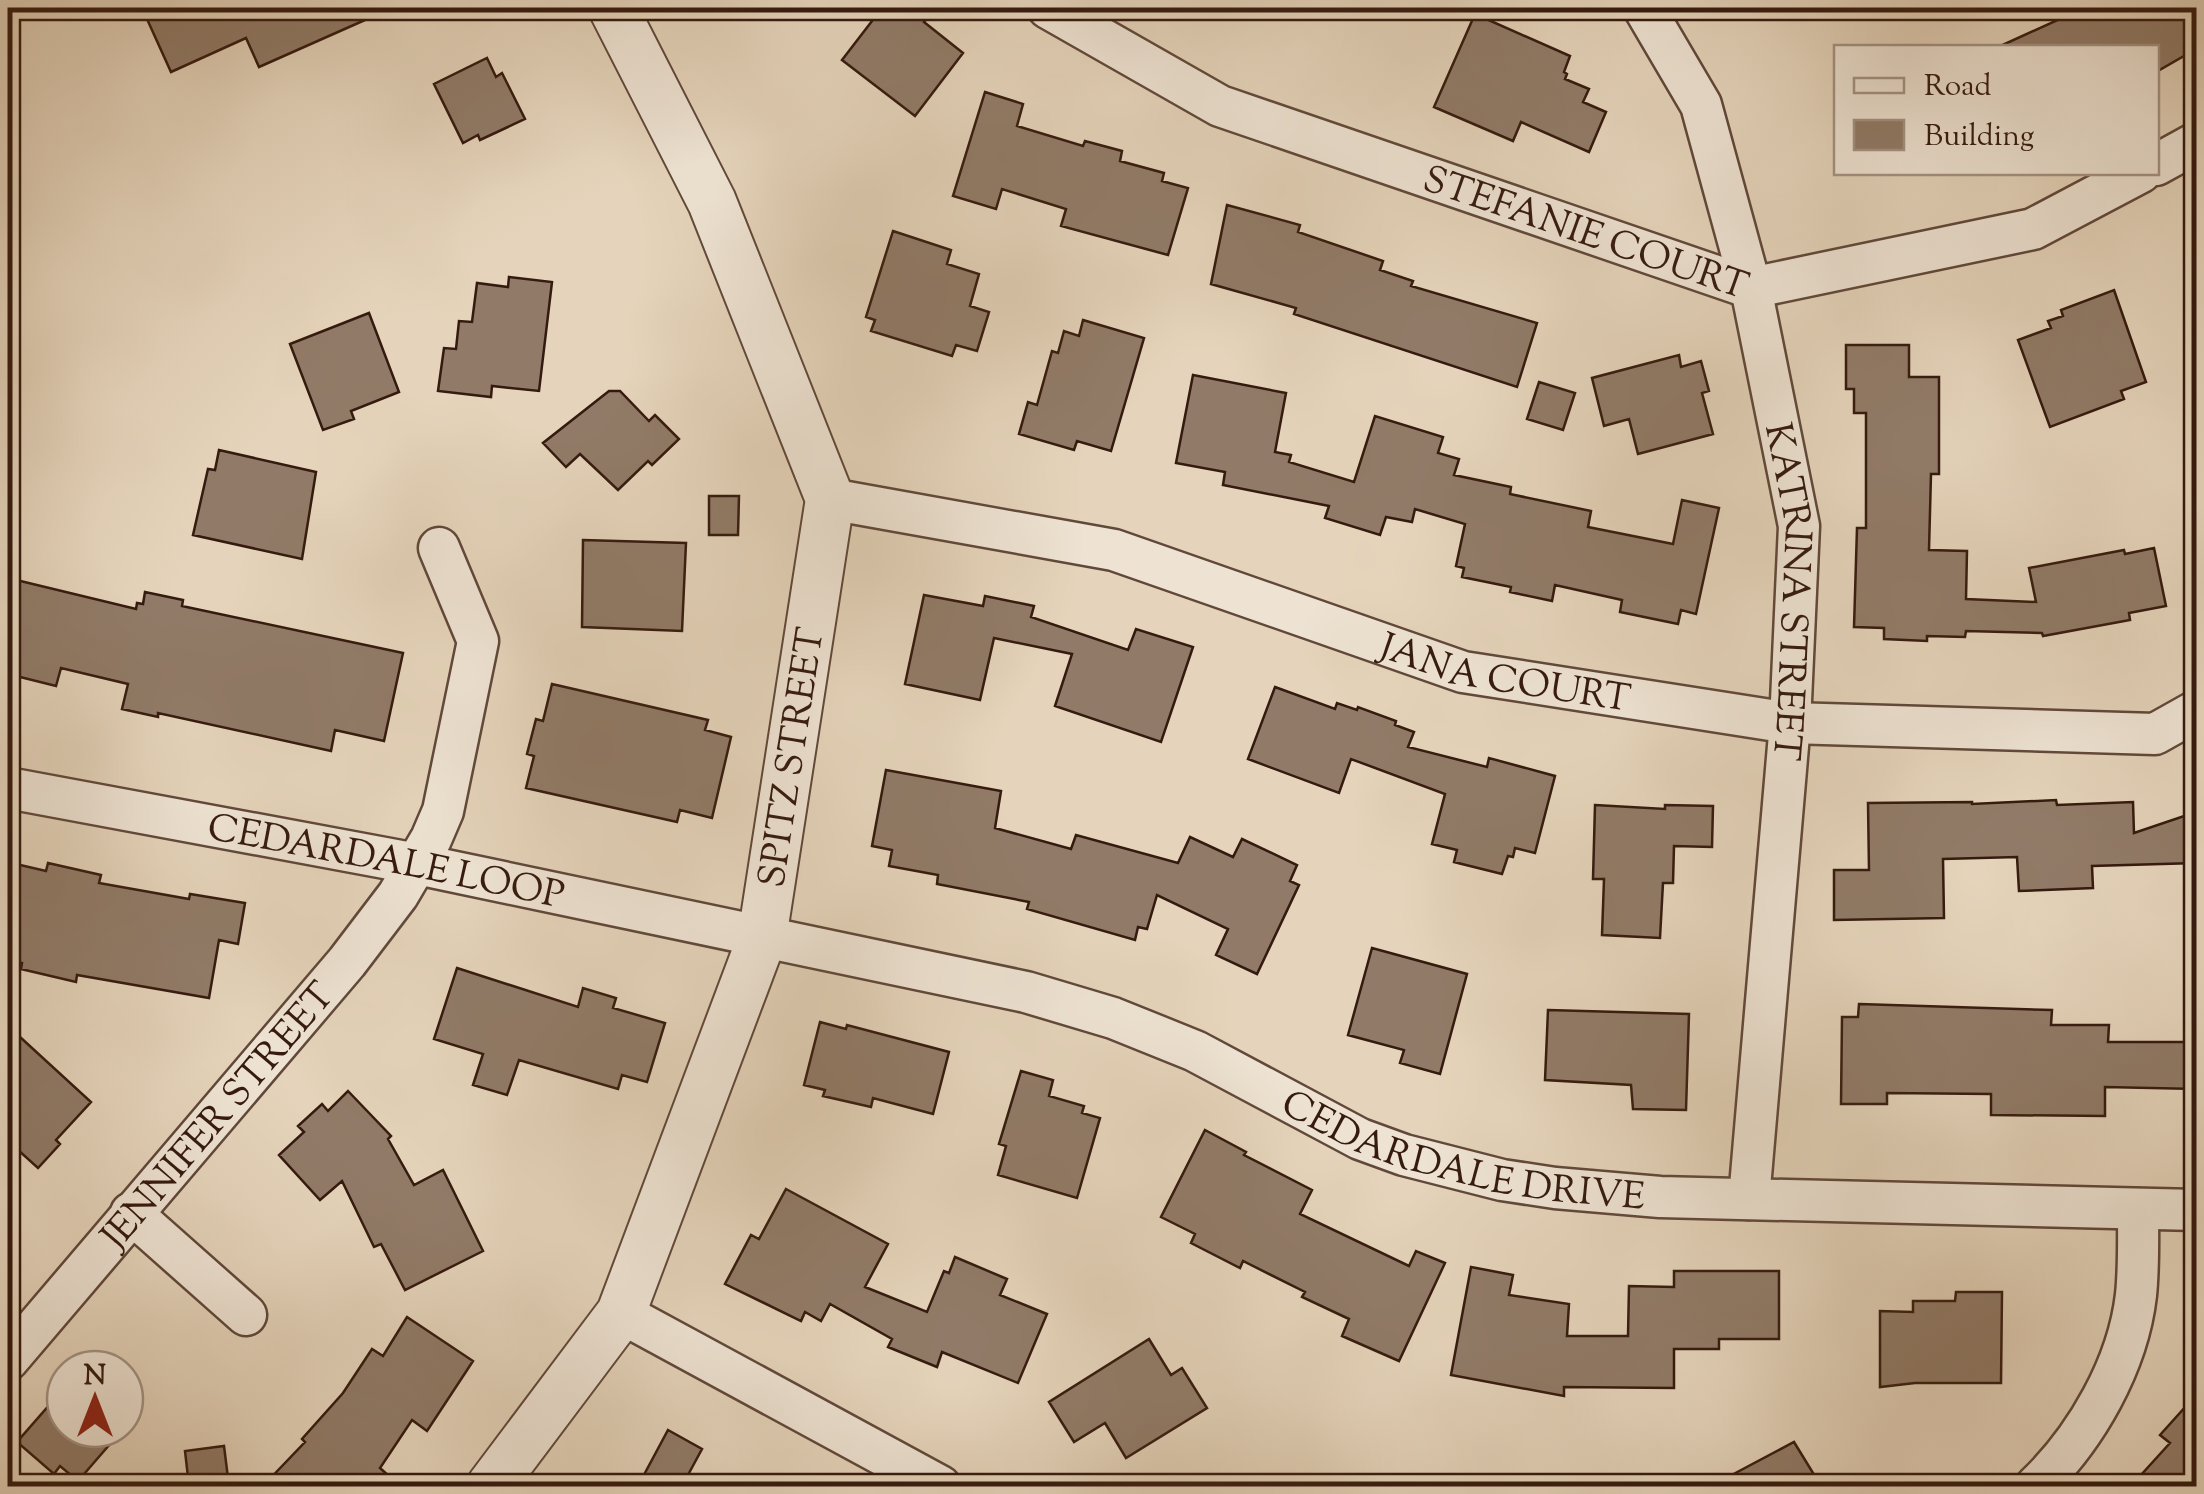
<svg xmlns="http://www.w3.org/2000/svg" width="2204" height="1494" viewBox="0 0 2204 1494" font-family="'Sorts Mill Goudy',serif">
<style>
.building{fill:#917b68;stroke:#351a0f;stroke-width:2.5}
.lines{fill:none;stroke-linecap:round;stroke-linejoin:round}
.minor-casing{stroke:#61483a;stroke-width:45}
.tertiary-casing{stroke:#61483a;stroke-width:52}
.minor{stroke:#eee3d3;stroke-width:40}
.tertiary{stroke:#eee3d3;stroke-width:48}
.labels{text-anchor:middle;stroke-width:8;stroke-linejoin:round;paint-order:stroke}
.street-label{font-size:38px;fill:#351a0f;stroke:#eee3d3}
</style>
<rect width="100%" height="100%" fill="#e5d4bb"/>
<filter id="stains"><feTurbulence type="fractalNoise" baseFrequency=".002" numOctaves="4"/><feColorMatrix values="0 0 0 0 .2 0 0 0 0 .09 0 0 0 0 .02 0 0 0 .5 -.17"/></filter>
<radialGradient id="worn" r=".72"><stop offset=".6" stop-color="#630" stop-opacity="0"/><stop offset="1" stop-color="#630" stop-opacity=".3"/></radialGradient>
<path class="building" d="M142,8h250l-133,59 -13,-29 -75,34z
M882,8h54l-12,14 39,31 -48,63 -73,-56z
M2084,8h112v41l-40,23v-24h-160z
M1475,14l95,42 -6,16 3,2 -2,5 24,10 -6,13 23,10 -17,40 -68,-30 -8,19 -79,-34z
M487,58l9,19 6,-4 23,46 -45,21 -2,-5 -15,8 -29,-59z
M985,92l38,12 -6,22 66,20 2,-5 37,10 -2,10 44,12 -2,8 26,7 -20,67 -107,-29 5,-17 -64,-20 -6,20 -43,-13z
M1227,205l73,20 -2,7 85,29 -3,9 33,11 -2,5 126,37 -20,64 -223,-73 2,-6 -85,-24z
M893,231l58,19 -4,14 32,10 -9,32 19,6 -12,39 -21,-6 -4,11 -81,-25 4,-11 -9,-3z
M509,277l43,5 -13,109 -47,-5 -1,11 -53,-6 6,-43 12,1 3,-28 13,1 5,-39 31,4z
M2114,290l32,92 -25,9 3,8 -74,28 -32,-87 33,-12 -3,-7 15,-5 -2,-6z
M369,313l30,79 -48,19 3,8 -31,11 -33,-86z
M1083,320l61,18 -33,113 -34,-10 -3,9 -55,-16 9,-32 9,3 15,-54 6,2 6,-22 15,5z
M1846,345h63v32h30v97h-8l-2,76 38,1 -1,48 70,3 -7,-34 95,-18 1,4 29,-6 12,58 -37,7 1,7 -87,16 -1,-3 -76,-2 -1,6 -38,-1v5l-43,-2v-11l-30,-1 3,-99h9v-115h-12v-24h-8z
M1679,355l2,12 20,-6 8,30 -7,2 11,41 -75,20 -9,-35 -25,7 -12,-48z
M1193,375l93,18 -11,59 16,3 -2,7 65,20 21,-66 68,21 -5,16 21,6 -5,16 57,12 -1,7 81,17 -3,16 85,17 9,-44 37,8 -23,106 -15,-4 -3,14 -58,-12 2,-12 -67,-15 -3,16 -42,-9 1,-5 -49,-10 2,-9 -8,-2 9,-42 -50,-15 -3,13 -26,-5 -6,18 -55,-17 4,-12 -106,-21 2,-13 -49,-9z
M1539,382l36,11 -12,37 -36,-11z
M609,391h11l29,30 6,-6 24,24 -27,26 -4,-4 -30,29 -38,-36 -14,13 -23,-24z
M219,450l97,22 -14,87 -109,-24 15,-66 7,1z
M709,496h30l-1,39h-29z
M583,540l103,3 -4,88 -100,-4z
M8,578l128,31 1,-6 6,1 2,-12 38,8 -1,6 221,47 -19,88 -49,-11 -4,21 -173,-38v4l-36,-8 6,-25 -67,-16 -5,18 -48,-12z
M924,595l59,11 2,-10 49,10 -3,11 97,33 8,-21 57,18 -32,95 -106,-36 17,-52 -78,-16 -14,62 -75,-16z
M552,684l156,36 -3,10 26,7 -19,81 -32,-8 -3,12 -151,-34 8,-32 -7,-2 9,-35 7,2z
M1275,687l60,22 2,-6 20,7 1,-3 38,14 -1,4 19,7 -6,15 79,20 2,-9 66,18 -20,77 -20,-5 -2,9 -5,-1 -6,18 -48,-12 3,-12 -25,-6 13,-50 -94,-35 -12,34 -91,-34z
M886,770l115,21 -6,37 76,21 5,-14 102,28 12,-26 43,20 9,-18 55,26 -7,16 9,4 -42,89 -41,-19 12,-26 -71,-34 -10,34 -9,-2 -3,13 -108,-31 2,-7 -92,-18 1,-9 -49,-9 3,-16 -20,-4z
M2056,800l1,5 76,-3 1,31 62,-21v51l-104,3 1,22 -74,3 -2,-34 -74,2 1,59 -110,2v-50h35l-1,-67 104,-1v2z
M1595,805l70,4v-4l48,1 -1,41 -38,-1 -1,37h-10l-3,55 -58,-3 2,-56h-11z
M48,863l53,12 -2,8 90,16 1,-5 55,9 -7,41 -19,-4 -10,58 -132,-23 -1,7 -55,-13 1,-6 -14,-3v-59l8,-37 30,7z
M1372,948l95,26 -27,100 -40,-11 4,-13 -56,-15z
M457,968l121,39 5,-19 33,10 -3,10 52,15 -18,59 -25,-7 -4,14 -99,-29 -12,35 -34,-10 10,-31 -49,-15z
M1859,1004l193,6 -1,15h58l-1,17h88v47l-91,-2v29l-114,-1v-21l-104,-1v11h-46l1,-87h16z
M1548,1010l141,4 -3,96 -53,-1 -2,-24 -86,-5z
M820,1022l26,7 1,-4 102,27 -16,62 -60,-16 -2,9 -48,-11 2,-6 -21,-5z
M8,1026l83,76 -35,38 4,4 -22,24 -30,-27z
M1021,1071l32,9 -4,16 35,10 -2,7 18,5 -23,80 -79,-23 8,-29 -7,-2z
M348,1091l43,45 -3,3 26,46 29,-15 40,81 -78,39 -24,-46 -7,3 -32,-66 -22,19 -41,-45 25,-23 -6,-6 24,-22 6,7z
M1205,1130l41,22 -2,3 68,35 -12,24 109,52 7,-15 29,12 -46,98 -57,-25 7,-17 -47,-22 3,-5 -62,-31 -3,7 -49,-25 4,-9 -34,-17z
M786,1189l102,55 -23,43 62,25 17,-41 5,2 6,-16 52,22 -7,16 47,19 -29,69 -76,-31 -5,15 -49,-20 4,-8 -62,-35 -9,17 -16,-9 -4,9 -76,-37 26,-49 8,4z
M1471,1267l42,8 -4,20 60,9 -2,32h61l1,-50 45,1v-16h105v68h-60v10h-45v39l-110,-1v9l-113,-21z
M1956,1292h46l-1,91h-86l-35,4v-76l33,1v-11h42z
M407,1317l66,44 -46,70 -15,-11 -32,48 20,18h-137l42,-44 -3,-3 41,-46 29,-44 11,7z
M1149,1339l22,36 11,-7 25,40 -81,50 -21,-35 -31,19 -25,-40z
M65,1387v42h58l-45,52 -18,-15 -6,8 -37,-32z
M2196,1395v91h-65l39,-43 -10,-8z
M668,1430l34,19 -20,37h-44z
M1794,1442l27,44h-110z
M224,1446l5,40h-40l-4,-35z"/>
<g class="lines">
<defs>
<g id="minor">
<path id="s1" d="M1048,8l172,98 531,182 282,-59 108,-57"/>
<path id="s2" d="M1644,8l57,97 50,183 48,238 -9,197 -41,476"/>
<path d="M2156,165l40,-22"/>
<path id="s3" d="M830,499l284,51 349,122 327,51 365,11 41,-23"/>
<path id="s4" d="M8,788l409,76 609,128 87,26 82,33 165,88 44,16 98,25 53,8 105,9 536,13"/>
<path d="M131,1213l115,102"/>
<path d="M621,1313l319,173"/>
<path id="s5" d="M8,1360l339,-398 51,-67 33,-56 12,-28 35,-170 -39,-93"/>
<path d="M2036,1486c50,-48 92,-121 100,-191 3,-29 2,-58 2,-86"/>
</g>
<g id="tertiary">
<path id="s6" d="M491,1486l130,-173 141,-375 68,-439 -118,-297 -99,-194"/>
</g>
</defs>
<use href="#minor" class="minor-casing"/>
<use href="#tertiary" class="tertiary-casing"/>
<use href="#minor" class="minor"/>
<use href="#tertiary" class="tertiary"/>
</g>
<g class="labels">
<g class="street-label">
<text dy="13" stroke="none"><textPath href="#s1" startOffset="585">STEFANIE COURT</textPath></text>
<text dy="13" stroke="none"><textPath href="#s2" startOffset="610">KATRINA STREET</textPath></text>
<text dy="13" stroke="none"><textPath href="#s3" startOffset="700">JANA COURT</textPath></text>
<text dy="13" stroke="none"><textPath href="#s6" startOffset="800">SPITZ STREET</textPath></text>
<text dy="13" stroke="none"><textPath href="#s4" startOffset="385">CEDARDALE LOOP</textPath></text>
<text dy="13" stroke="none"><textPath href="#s5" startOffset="322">JENNIFER STREET</textPath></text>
<text dy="13" stroke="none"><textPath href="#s4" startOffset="1508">CEDARDALE DRIVE</textPath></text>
</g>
</g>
<rect width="2204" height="1494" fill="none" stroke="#e5d4bb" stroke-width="40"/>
<rect x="10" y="10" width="2184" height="1474" fill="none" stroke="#351a0f" stroke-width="5"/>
<rect x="20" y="20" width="2164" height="1454" fill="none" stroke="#351a0f" stroke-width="2.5"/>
<rect x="1834" y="45" width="325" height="130" fill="#eee3d3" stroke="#a49385" stroke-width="2.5"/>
<rect x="1854" y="78" width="50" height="15" fill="#eee3d3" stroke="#a49385" stroke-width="2.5"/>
<text x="1924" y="95" font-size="30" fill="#351a0f">Road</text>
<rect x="1854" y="120" width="50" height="30" fill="#917b68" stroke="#a49385" stroke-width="2.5"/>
<text x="1924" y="145" font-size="30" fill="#351a0f">Building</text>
<g transform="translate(95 1399)"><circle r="48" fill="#eee3d3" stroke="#a49385" stroke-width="2.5"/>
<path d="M0-8L18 38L0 25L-18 38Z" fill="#8f2418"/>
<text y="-15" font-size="28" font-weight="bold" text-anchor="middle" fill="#351a0f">N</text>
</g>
<rect width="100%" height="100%" filter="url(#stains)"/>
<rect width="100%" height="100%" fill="url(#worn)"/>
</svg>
